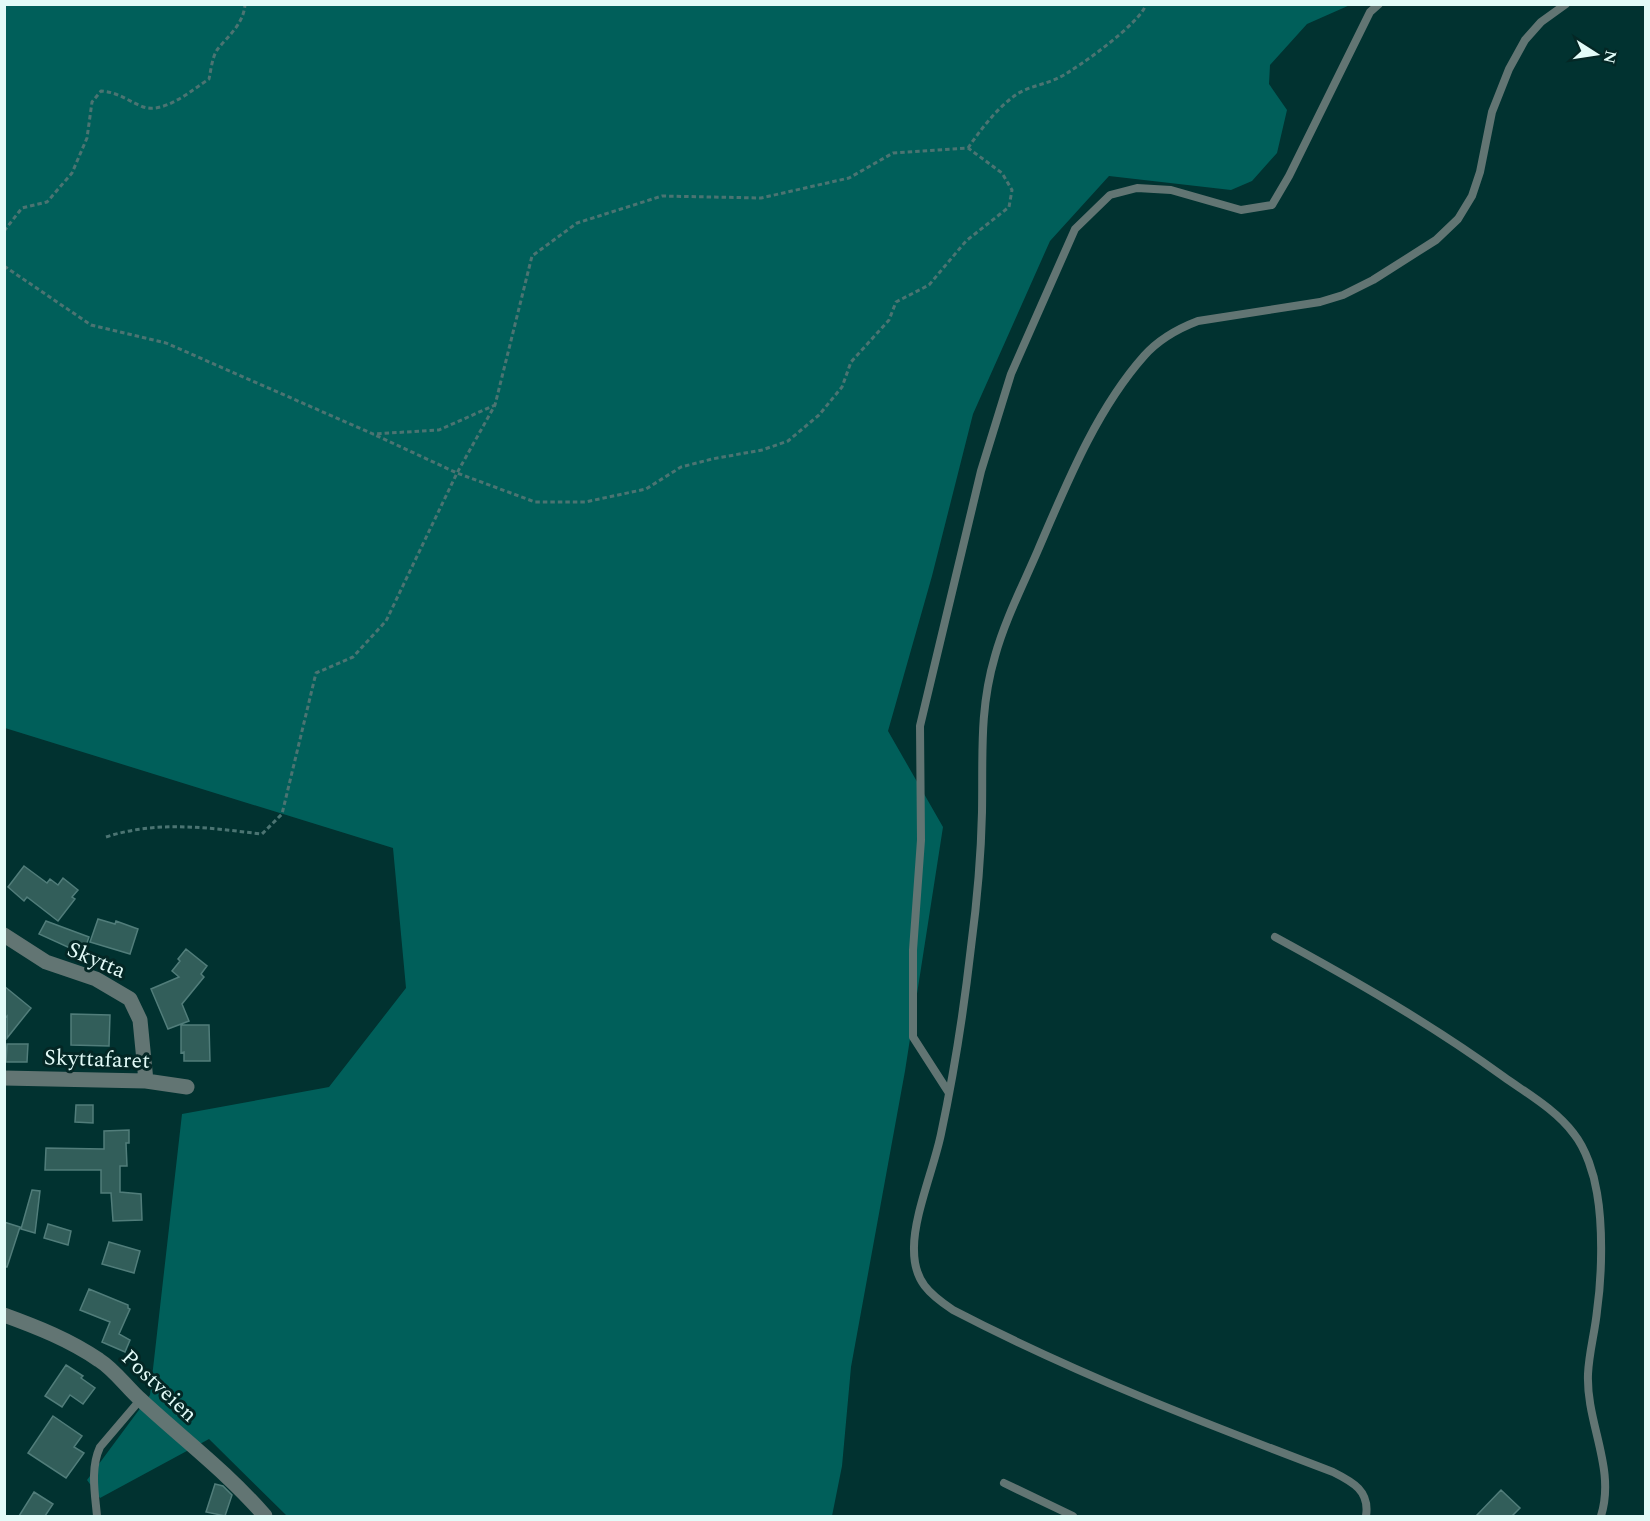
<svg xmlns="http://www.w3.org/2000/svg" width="1650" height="1521" viewBox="0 0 1650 1521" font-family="Spectral,serif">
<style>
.forest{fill:#005f5a}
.building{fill:#325e5a;stroke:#517d7a;stroke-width:1.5}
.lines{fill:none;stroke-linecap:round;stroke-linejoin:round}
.path{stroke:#4b7472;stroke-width:3;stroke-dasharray:4.5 3;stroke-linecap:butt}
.service{stroke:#627573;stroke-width:8}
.minor{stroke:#627573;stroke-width:15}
.labels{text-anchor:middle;stroke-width:6;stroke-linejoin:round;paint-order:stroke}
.street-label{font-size:22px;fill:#e3fbf8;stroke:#042725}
</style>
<rect width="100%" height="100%" fill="#013230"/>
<path class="forest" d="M4,5h1346l-43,19 -37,41 -1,19 18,26 -10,43 -25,28 -21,9 -122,-14 -59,65 -77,173 -41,162 -44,155 55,96 -38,244 -54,296 -9,99 -10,50h-545l-78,-77 -109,59 -13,-18 63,-85 32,-281 147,-27 77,-99 -13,-140 -388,-120z"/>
<path class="building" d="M24,866l23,17 3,-4 8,6 5,-7 15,12 -6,7 3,2 -17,22 -31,-24 -3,4 -16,-14z
M98,919l17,5 1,-3 22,8 -8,25 -40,-12z
M46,921l43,16 -6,17 -44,-20z
M186,949l21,17 -6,8 3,3 -22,27 7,17 -21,8 -17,-40 28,-12 -7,-6 8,-10 -2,-2z
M4,986l27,22 -24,30v-22l-3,3z
M71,1014l39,1 -1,31 -38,-1z
M181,1025h28l1,36h-26v-9l-3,1z
M7,1044h21l-1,18h-21z
M76,1105h17v18l-18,-1z
M129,1130v13h-3l1,23h-7v26l21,2 1,26 -29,1 -2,-28h-10v-23h-56l1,-22 58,1v-18z
M32,1190l8,1 -5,42 -14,-4z
M4,1222l16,5 -13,40h-3z
M48,1224l23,7 -3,14 -24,-7z
M109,1242l31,9 -6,22 -32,-9z
M89,1289l39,16v3l2,1 -11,25 11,6 -5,12 -23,-10 8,-20 -30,-12z
M66,1365l17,11 -2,2 14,10 -12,16 -13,-9 -8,12 -17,-11z
M53,1416l29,20 -8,11 10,6 -18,25 -38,-25z
M215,1484l8,2 9,9 -7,21 -19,-4z
M1501,1490l19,18 -8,8h-36z
M34,1492l19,12 -8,12h-26z"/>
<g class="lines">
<path class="path" d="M968,148c13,-19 29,-40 49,-54 13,-8 30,-10 43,-17 18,-9 82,-55 86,-73
M4,231l18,-23 25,-6 25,-29 15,-35 5,-36 9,-11c16,1 26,9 40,15 21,10 51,-16 68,-27 2,-9 3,-21 8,-29 10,-13 27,-26 28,-46
M4,266l87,59 75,18 207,91 66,-4 56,-25
M106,837c52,-17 103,-9 156,-3l20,-20 34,-141 37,-16 33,-36 71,-148 38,-68 37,-149 45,-33 85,-27 99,2 88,-20 44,-25 75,-5 34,25 10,17 -3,17 -43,34 -37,44 -33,17 -7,18 -38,42 -9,25 -23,28 -31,26 -26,9 -50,9 -31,8 -35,22 -61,13h-50l-78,-29 -84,-39"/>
<path class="service" d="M1275,937c79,43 156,87 229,140 24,17 52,33 70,57 12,15 20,40 23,59 6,34 5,83 0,118 -2,21 -8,41 -9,63 -2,49 28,94 13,142
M949,1093l-36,-56v-87l8,-110 -1,-114 61,-255 30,-97 64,-145 35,-34 27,-7 34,2 70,20 31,-5 17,-29 81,-164 9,-8
M1004,1483l69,33
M97,1516c-2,-23 -7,-47 3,-69l40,-47
M1366,1516c4,-25 -13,-34 -33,-44 -129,-49 -257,-98 -380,-162 -24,-16 -39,-29 -39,-60 -1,-33 20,-82 27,-116 13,-61 23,-125 30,-187 6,-45 10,-90 11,-135 1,-55 -3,-102 13,-156 10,-36 28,-71 43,-106 28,-65 58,-140 106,-194 15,-17 33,-27 54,-35l122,-19 23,-7 30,-15 63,-40 22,-21 14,-23 8,-24 12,-60 17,-43 16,-29 16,-18 25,-18"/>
<path class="minor" d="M4,935l42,27 50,17 34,20 10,21 6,61
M4,1078l142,3 41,6
M4,1315c33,12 66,25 95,45 16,10 28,28 43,41 41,38 86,72 123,115"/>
</g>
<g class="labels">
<g class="street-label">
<text transform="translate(97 959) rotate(23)" y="8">Skytta</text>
<text transform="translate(97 1058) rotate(2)" y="8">Skyttafaret</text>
<text transform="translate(160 1385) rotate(43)" y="8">Postveien</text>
</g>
</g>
<rect width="1650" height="1521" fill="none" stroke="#e3fbf8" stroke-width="12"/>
<g transform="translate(1596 54) rotate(102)" stroke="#042725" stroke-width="4.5" paint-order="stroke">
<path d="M0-4.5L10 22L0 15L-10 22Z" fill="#e3fbf8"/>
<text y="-9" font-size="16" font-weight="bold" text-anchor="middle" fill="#e3fbf8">N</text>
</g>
</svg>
